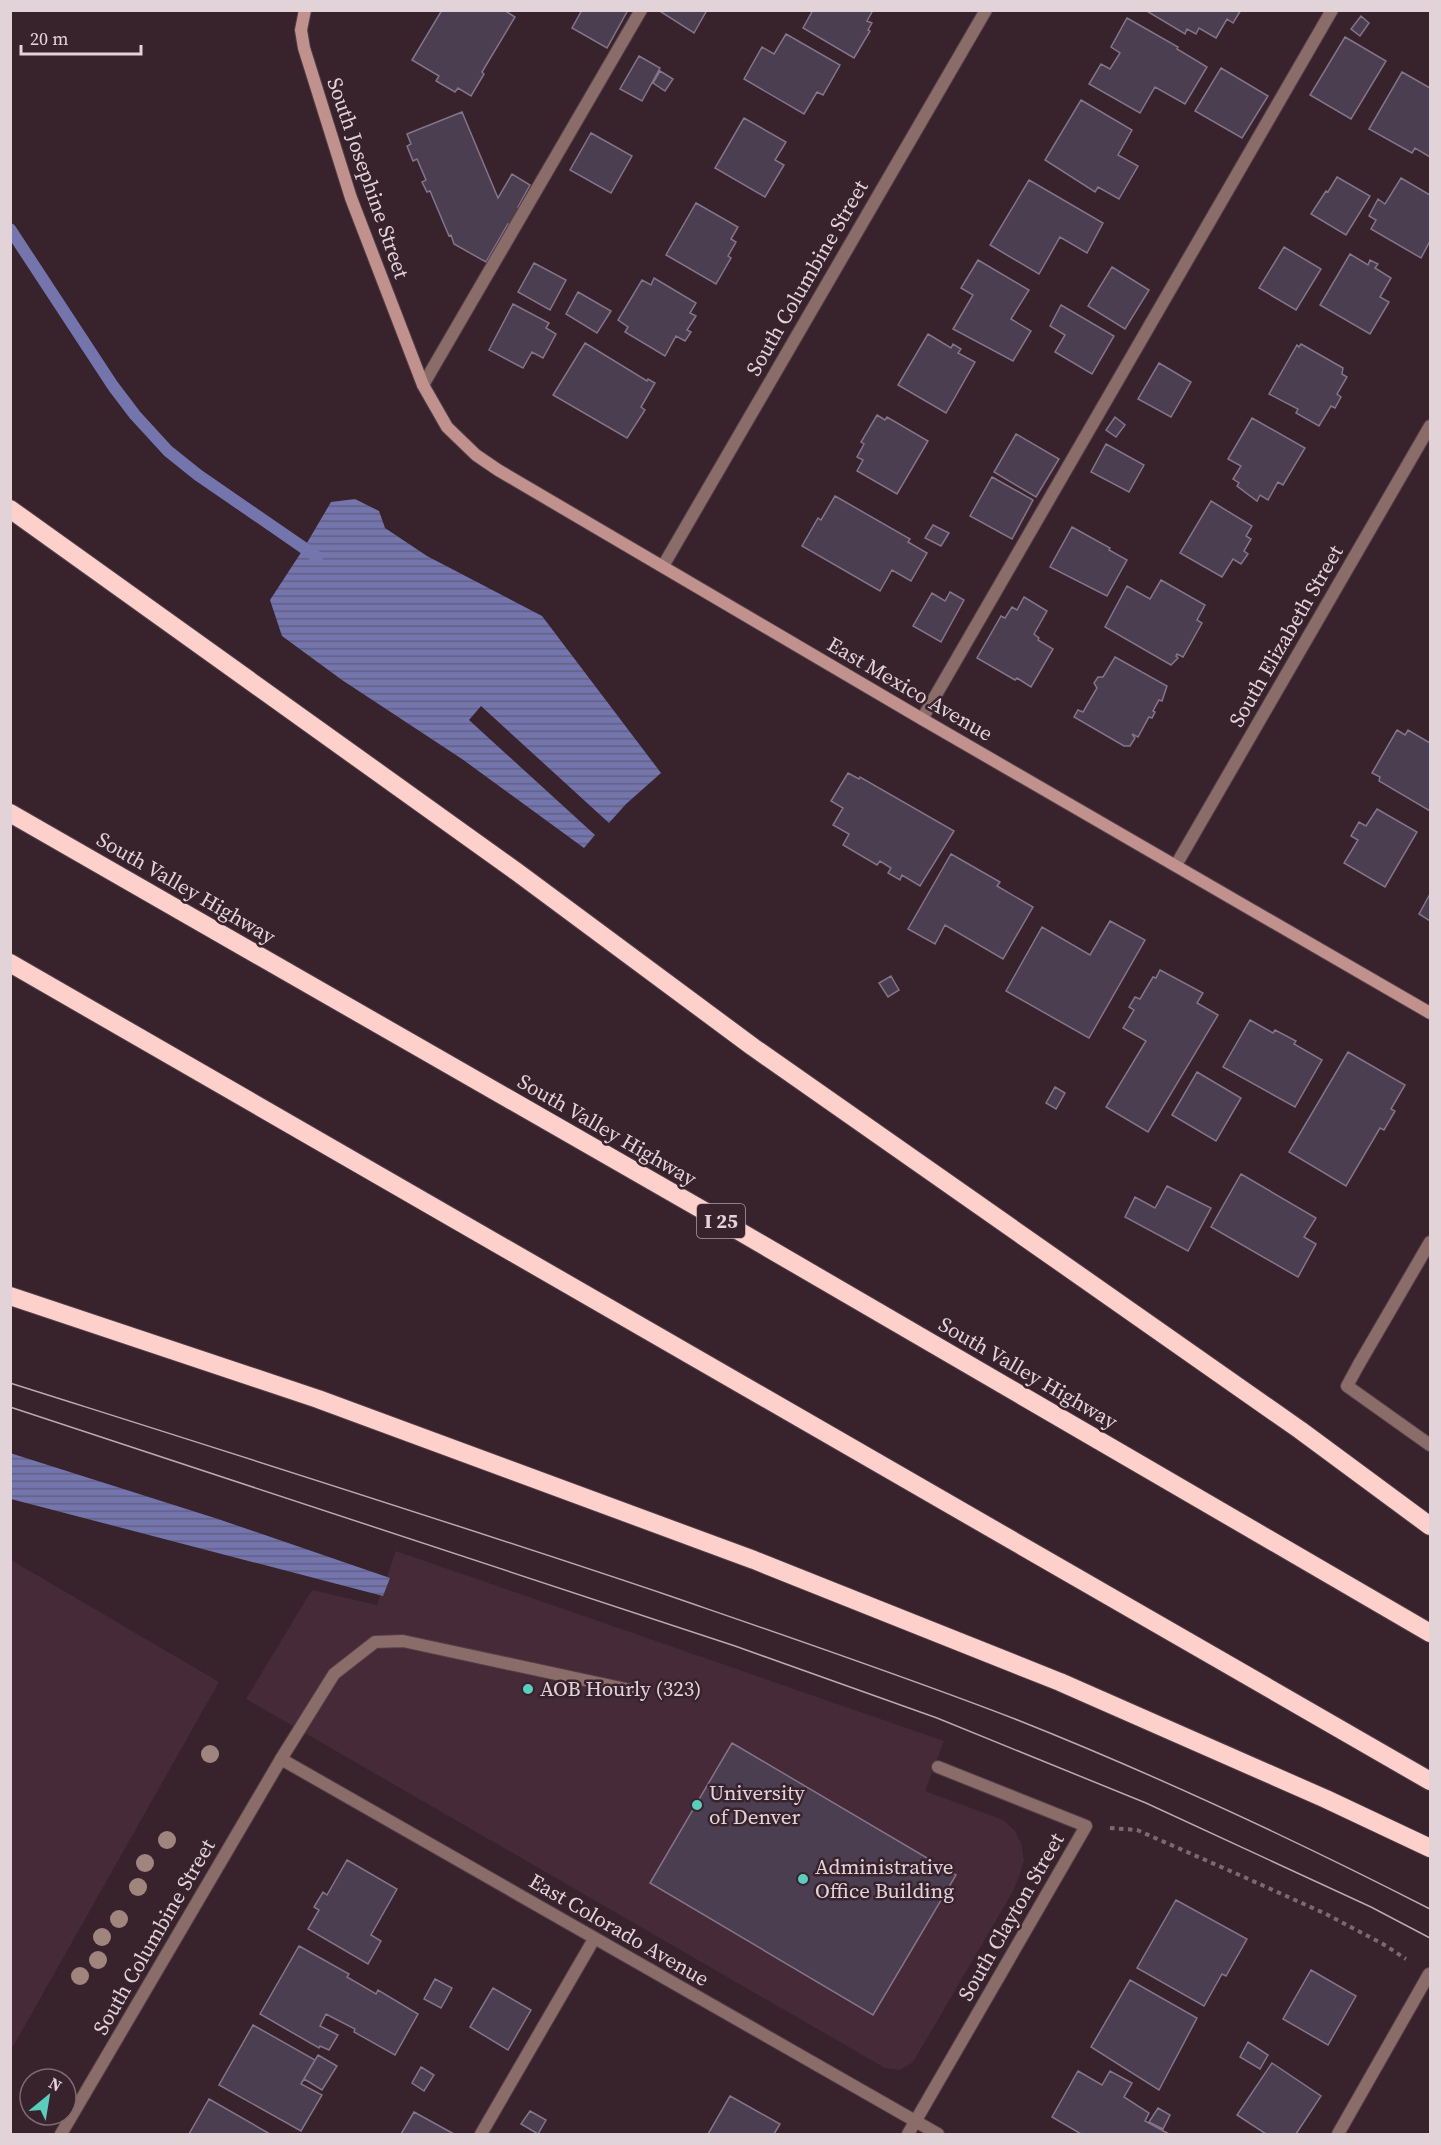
<svg xmlns="http://www.w3.org/2000/svg" width="1441" height="2145" viewBox="0 0 1441 2145" font-family="'Source Serif 4',serif">
<style>
.built{fill:#462a37}
.water{fill:url(#water-rules)}
.lines{fill:none;stroke-linecap:round;stroke-linejoin:round}
.stream{stroke:#7475ad;stroke-width:12}
.building{fill:#4c3e51;stroke:#847489;stroke-width:1.5}
.lane-casing{stroke:#533f49;stroke-width:14}
.street-casing{stroke:#533f49;stroke-width:14}
.secondary-casing{stroke:#533f49;stroke-width:14}
.highway-casing{stroke:#533f49;stroke-width:20}
.path{stroke:#7b6870;stroke-width:4;stroke-dasharray:4.5 4.5;stroke-linecap:butt}
.lane{stroke:#8a6c69;stroke-width:12}
.street{stroke:#8a6c69;stroke-width:12}
.secondary{stroke:#c0918d;stroke-width:12}
.highway{stroke:#fdd0cc;stroke-width:18}
.tram{stroke:#b8a8af;stroke-width:1.5}
.tree{fill:#a0857e}
.poi-dot{fill:#5acebd;stroke:#38232d;stroke-width:2}
.labels{text-anchor:middle;stroke-width:5;stroke-linejoin:round;paint-order:stroke}
.shield{fill:#38232d;stroke:#af9ea5;stroke-width:1.5}
.shield-label{font-size:20px;font-weight:bold;fill:#e2d3d9}
.street-label{font-size:21px;fill:#e2d3d9;stroke:#38232d}
.poi-label{font-size:21px;fill:#e2d3d9;stroke:#38232d;text-anchor:start}
</style>
<defs>
<pattern id="water-rules" width="6" height="5" patternUnits="userSpaceOnUse" patternTransform="scale(1.5)"><rect width="6" height="5" fill="#7475ad"/><path d="M0 2.5h6" fill="none" stroke="#615f82"/></pattern>
</defs>
<rect width="100%" height="100%" fill="#38232d"/>
<path class="built" d="M396,1551l548,190 -19,50 78,29 11,10 7,13 3,17 -5,17 -7,16 -99,169 -13,8 -15,-2 -639,-369 66,-109 65,15z
M11,1560l208,122 -208,368z"/>
<path class="water" d="M355,499l24,12 6,17 42,28 115,60 119,157 -35,31 -17,19 -128,-117 -12,14 126,115 -11,13 -122,-89 -120,-79 -60,-44 -12,-36 34,-52 27,-46z
M10,1453l208,66 172,59 -7,18 -372,-97z"/>
<g class="lines">
<path class="stream" d="M10,229l103,157 22,29 33,36 30,24 119,82"/>
</g>
<path class="building" d="M442,10h62l11,7 -33,55 2,2 -13,22 -13,-8 -3,4 -19,-11 3,-5 -27,-16z
M582,10h46l-21,38 -35,-20z
M658,10h49l-13,23z
M813,10h60l-6,11 5,2 -4,7 2,1 -16,27 -51,-30z
M1145,10h96l-8,13 -6,-4 -11,19 -17,-10 -3,6 -9,-5 -2,5z
M1361,16l8,7 -9,13 -9,-7z
M1127,18l51,29 -1,2 30,18 -22,37 -30,-17 -15,26 -51,-29 12,-20 9,5 10,-16 -9,-6z
M786,34l54,31 -17,30 -6,-3 -13,22 -60,-35 18,-32 12,7z
M1345,37l41,24 -35,58 -41,-24z
M639,56l21,12 -18,33 -22,-12z
M1221,68l47,28 -26,42 -47,-27z
M660,71l13,8 -8,12 -12,-8z
M1402,72l28,16v69l-15,-9 -3,5 -43,-24z
M1081,100l51,30 -14,25 20,11 -19,33 -21,-12 -3,5 -50,-32z
M462,112l36,86 14,-24 18,11 -12,22 3,2 -10,16 -3,-1 -22,38 -32,-18 -3,-9 -2,1 -19,-45 -3,1 -5,-10 4,-2 -9,-21 -4,2 -6,-15 4,-2 -4,-10z
M744,118l42,24 -11,18 9,5 -19,32 -50,-29z
M591,133l41,23 -21,37 -41,-23z
M1337,177l33,19 -24,39 -35,-21 15,-23 2,1z
M1401,178l29,17v46l-9,17 -50,-29 5,-9 -7,-4 9,-17 7,5z
M1029,180l74,43 -16,30 -27,-16 -21,37 -49,-29z
M696,203l42,24 -7,12 5,3 -8,14 3,2 -15,26 -50,-29z
M1284,247l37,22 -25,41 -37,-22z
M1350,254l18,11 2,-5 8,4 -3,4 16,10 -11,19 9,5 -19,32 -50,-29z
M978,260l51,30 -18,29 20,12 -18,30 -60,-32 20,-34 -12,-7z
M534,263l32,17 -16,30 -32,-18z
M1112,267l37,23 -24,39 -37,-23z
M654,278l42,25 -6,10 6,3 -9,14 4,2 -6,9 -9,-5 -11,20 -40,-24 3,-5 -10,-7 24,-40 9,5z
M578,292l33,19 -14,22 -31,-19z
M513,304l36,19 -3,5 10,6 -13,24 -11,-6 -9,16 -34,-18z
M1061,305l53,31 -22,38 -37,-22 10,-17 -15,-9z
M928,334l23,14 2,-4 8,5 -3,4 17,9 -29,51 -48,-28z
M585,343l62,38 1,-2 7,4 -14,24 4,3 -18,28 -74,-43z
M1301,344l42,24 -1,6 5,3 -10,17 4,3 -6,11 -4,-2 -12,20 -23,-13 2,-4 -29,-15 28,-49 2,2z
M1159,363l32,19 -20,35 -33,-18z
M877,415l8,5 2,-3 41,24 -31,53 -40,-23 6,-11 -6,-3 7,-13 -3,-2z
M1115,417l10,8 -9,12 -10,-7z
M1252,418l53,30 -22,37 -5,-3 -10,18 -8,-5 -3,6 -20,-15 2,-3 -6,-4 8,-13 -13,-7z
M1016,434l43,25 -23,38 -42,-25z
M1106,444l38,21 -15,27 -38,-20z
M992,477l41,23 -21,39 -42,-23z
M835,496l75,43 -2,3 19,11 -16,28 -19,-11 -12,21 -78,-45 16,-28 3,2z
M1211,501l41,25 -6,10 5,3 -7,12 4,3 -7,10 -8,-5 -11,18 -42,-24z
M933,525l16,8 -8,13 -16,-8z
M1072,527l38,21 -1,2 18,10 -20,36 -57,-29z
M1161,580l44,25 -8,15 5,3 -19,34 -6,-3 -1,2 2,2 -7,7 -66,-38 22,-41 23,13z
M950,592l14,8 -23,42 -28,-16 19,-33 13,8z
M1024,597l23,14 -13,23 5,4 -1,2 15,9 -22,38 -14,-9 -2,2 -38,-22 24,-42 4,2 7,-11 5,3z
M1115,657l52,29 -5,15 -3,-1 -6,11 2,1 -3,6 -3,-1 -11,20 -6,-3 3,4 -5,8h-6l-50,-29 4,-7 5,2 14,-24 -3,-5 4,-6h5z
M1397,730l8,5 3,-5 22,13v68l-51,-30 1,-4 -8,-4z
M848,773l11,6 1,-2 94,54 -34,55 -18,-11 -2,5 -12,-7 3,-5 -11,-7 -3,4 -34,-20 6,-11 -16,-9 10,-17 -12,-7z
M1377,809l40,23 -32,55 -41,-24 14,-23 -7,-4 8,-14 7,4z
M951,854l49,28 -3,4 36,21 -30,52 -58,-34 -10,19 -27,-15z
M1430,894v27l-11,-7z
M1110,921l35,19 -56,98 -83,-47 36,-64 48,28z
M1160,970l43,23 -6,10 21,12 -70,117 -42,-25 40,-66 -23,-13 11,-18 -5,-3 6,-10 5,2 13,-22 3,1z
M891,976l8,14 -11,7 -9,-14z
M1250,1020l23,13 2,-3 21,11 -2,3 28,16 -27,47 -72,-40z
M1348,1052l57,33 -14,24 4,2 -11,19 -4,-2 -34,58 -57,-34z
M1197,1072l44,26 -25,43 -44,-26z
M1055,1087l10,6 -9,16 -10,-6z
M1241,1174l75,44 -12,19 12,7 -18,33 -87,-50z
M1167,1186l44,22 -23,43 -63,-34 10,-20 20,11z
M732,1743l224,132 -83,140 -223,-132z
M347,1860l50,29 -26,46 10,6 -13,23 -60,-35 11,-19 -5,-3 9,-15 4,3z
M1176,1900l71,39 -21,37 -4,-2 -18,32 -67,-38z
M299,1946l50,28 -2,3 29,17 2,-4 40,24 -23,41 -41,-23 1,-3 -29,-15 -6,12 18,9 -9,15 -9,-4 -1,2 -59,-34z
M1311,1970l45,26 -28,49 -45,-26z
M435,1979l17,9 -11,20 -17,-9z
M1130,1980l67,38 -38,72 -68,-43z
M493,1988l38,22 -23,40 -38,-23z
M253,2025l62,35 -14,24 21,11 -21,36 -82,-46z
M1248,2042l20,13 -8,14 -20,-12z
M318,2055l19,11 -15,24 -18,-11z
M1272,2063l49,33 -25,38h-30l-29,-19z
M421,2067l13,8 -10,16 -12,-8z
M1078,2071l24,14 8,-14 22,12 -8,14 25,16 -4,8 24,13h-88l-29,-17z
M730,2096l50,28 -6,10h-66z
M209,2099l61,35h-81z
M1158,2108l12,7 -7,14 -14,-7z
M530,2111l16,9 -8,14 -17,-10z
M414,2112l40,22h-53z"/>
<g class="lines">
<defs>
<path id="lane" d="M423,385l218,-375
M922,719l410,-709
M1359,1364l-12,22 83,59
M281,1759l53,-85 41,-32 28,-1 237,51
M481,2134l113,-195
M1338,2134l91,-160 1,1"/>
<path id="street" d="M663,566l323,-556
M1176,865l254,-439
M1359,1364l71,-122
M61,2134l220,-375 657,375
M908,2134l178,-308 -148,-59"/>
<path id="secondary" d="M305,10l-4,20 3,18 47,150 72,187 24,42 29,28 22,15 424,249 508,294"/>
<path id="highway" d="M10,509l507,363 236,175 547,383 130,96
M10,813l703,403 717,417
M10,963l1420,818
M10,1296l308,103 436,161 306,122 266,117 104,49"/>
</defs>
<use href="#lane" class="lane-casing"/>
<use href="#street" class="street-casing"/>
<use href="#secondary" class="secondary-casing"/>
<use href="#highway" class="highway-casing"/>
<path class="path" d="M1110,1828l27,2 107,47 82,37 57,30 23,15"/>
<use href="#lane" class="lane"/>
<use href="#street" class="street"/>
<use href="#secondary" class="secondary"/>
<use href="#highway" class="highway"/>
<path class="tram" d="M10,1383c221,70 441,139 660,213 116,40 231,79 345,123 141,56 280,121 415,190
M10,1407l725,239 202,72 209,85 225,104 59,31"/>
</g>
<g class="tree">
<circle cx="210" cy="1754" r="9"/>
<circle cx="167" cy="1840" r="9"/>
<circle cx="145" cy="1863" r="9"/>
<circle cx="138" cy="1887" r="9"/>
<circle cx="119" cy="1919" r="9"/>
<circle cx="102" cy="1937" r="9"/>
<circle cx="98" cy="1960" r="9"/>
<circle cx="80" cy="1976" r="9"/>
</g>
<g class="poi-dot">
<circle cx="528" cy="1689" r="6"/>
<circle cx="697" cy="1805" r="6"/>
<circle cx="803" cy="1879" r="6"/>
</g>
<g class="labels">
<rect class="shield" x="697" y="1204" width="48" height="34" rx="4.5"/>
<g class="shield-label">
<text x="721" y="1228">I 25</text>
</g>
<g class="street-label">
<text transform="translate(368 178) rotate(71)" y="7">South Josephine Street</text>
<text transform="translate(807 278) rotate(-60)" y="7">South Columbine Street</text>
<text transform="translate(1286 636) rotate(-60)" y="7">South Elizabeth Street</text>
<text transform="translate(910 689) rotate(30)" y="7">East Mexico Avenue</text>
<text transform="translate(186 888) rotate(30)" y="7">South Valley Highway</text>
<text transform="translate(607 1130) rotate(30)" y="7">South Valley Highway</text>
<text transform="translate(1028 1373) rotate(30)" y="7">South Valley Highway</text>
<text transform="translate(1011 1917) rotate(-60)" y="7">South Clayton Street</text>
<text transform="translate(619 1930) rotate(30)" y="7">East Colorado Avenue</text>
<text transform="translate(154 1937) rotate(-60)" y="7">South Columbine Street</text>
</g>
<g class="poi-label">
<text x="540" y="1696">AOB Hourly (323)</text>
<text x="709" y="1800">University<tspan x="709" dy="24">of Denver</tspan></text>
<text x="815" y="1874">Administrative<tspan x="815" dy="24">Office Building</tspan></text>
</g>
</g>
<rect width="1441" height="2145" fill="none" stroke="#e2d3d9" stroke-width="24"/>
<g transform="translate(48 2097) rotate(30)"><circle r="28" fill="#38232d" stroke="#7c6972" stroke-width="1.5"/>
<path d="M0-4.5L10 22L0 15L-10 22Z" fill="#5acebd"/>
<text y="-9" font-size="16" font-weight="bold" text-anchor="middle" fill="#e2d3d9">N</text>
</g>
<path d="M21 45v9h120v-9" fill="none" stroke="#e2d3d9" stroke-width="3"/>
<text x="30" y="45" font-size="18" fill="#e2d3d9" stroke="#38232d" stroke-width="4.5" paint-order="stroke">20 m</text>
</svg>
